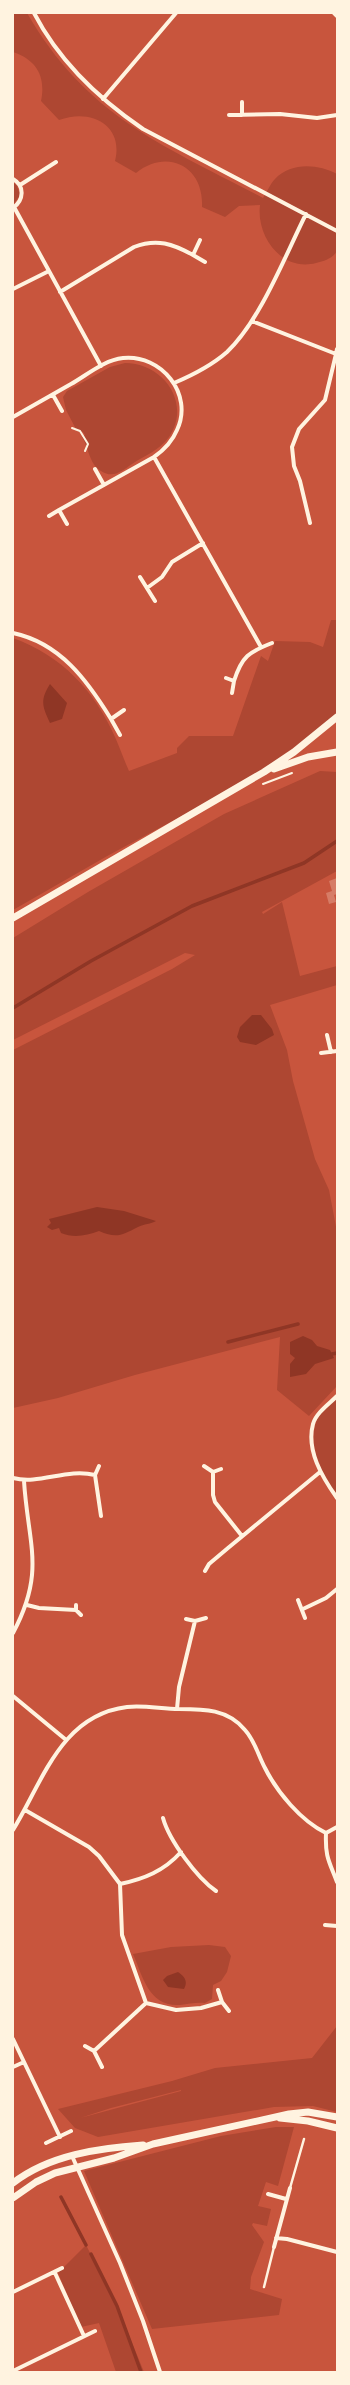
<svg xmlns="http://www.w3.org/2000/svg" width="350" height="2385" viewBox="0 0 350 2385" font-family="Arial,sans-serif">
<style>
.green{fill:#ae4732;fill-rule:evenodd}
.water{fill:#8f3625}
.lines{fill:none;stroke-linecap:round;stroke-linejoin:round}
.stream{stroke:#8f3625;stroke-width:3.5}
.building{fill:#d67c66}
.path{stroke:#fff3e0;stroke-width:2}
.service{stroke:#fff3e0;stroke-width:2.5}
.minor{stroke:#fff3e0;stroke-width:4}
.tertiary{stroke:#fff3e0;stroke-width:7}
</style>
<rect width="100%" height="100%" fill="#c8553d"/>
<path class="green" d="M13,13h14c60,104 136,132 236,185 4,-6 7,-14 12,-19 16,-17 43,-15 62,-5v77c-4,7 -12,10 -21,12 -34,9 -60,-26 -56,-58l-21,1 -14,11 -23,-10c2,-41 -35,-59 -66,-34l-21,-12c9,-36 -24,-53 -56,-41l-18,-19c5,-24 -4,-41 -28,-49z
M13,182l4,4 3,9 -7,10z
M125,363c38,0 67,40 44,74 -10,14 -24,18 -37,27 -10,7 -19,15 -31,7 -12,-7 -12,-23 -19,-34l3,-2 -2,-3 -6,-1 -11,-21 -3,-13 4,-6 43,-24z
M331,620h6v96l-73,56 -155,83 -96,55v-272c49,18 81,52 102,99 5,11 9,23 14,34l48,-18v-5l12,-12h44l28,-80 7,5 7,-20 35,1 13,5z
M320,771l17,1v99l-75,41 1,2 19,-12 18,74 37,-10v19l-67,20 17,45 6,31 22,78 14,31 8,42v154l-28,30 -32,-26 3,-53 -145,38 -77,23 -45,10v-358l159,-81 23,-14 -10,-2 -172,87v-102l75,-46 136,-78z
M337,1396v100c-17,-24 -33,-53 -17,-83 3,-6 12,-12 17,-17z
M209,1945l16,2 6,9 -4,16 -6,9 -8,4 -1,14 -7,4c-9,-1 -16,1 -25,2 -31,2 -37,-28 -47,-51l38,-7z
M337,2026v86l-24,-6 -39,1 -176,30 -23,-9 -17,-19 114,-28 43,-13 97,-10zM181,2090v1l-101,27 31,-10z
M276,2127h18l-16,59 -12,-4 -8,24 13,3 -4,17 -14,-3 -1,2 12,17 -13,35 -1,12 32,10 -3,16 -127,14 -68,-158 137,-35z
M86,2245l31,61 27,66h-28l-17,-49 -18,4 -23,-54z"/>
<path class="water" d="M50,684l17,19 -5,16 -12,4c-8,-17 -10,-23 0,-39z
M252,1015h9l11,14 2,6 -18,10 -16,-3 -3,-5 3,-10z
M97,1207l27,4 32,10c-5,3 -12,3 -18,6 -16,8 -21,12 -39,4 -13,5 -26,7 -38,2l-2,-5 -7,2 -5,-3 4,-4 -2,-4z
M303,1336l9,4 5,6 13,4 4,8 -19,6 -9,10 -16,3v-13l5,-6 -5,-4v-12z
M178,1972c7,5 10,9 6,17l-16,-2 -5,-7 4,-4z"/>
<g class="lines">
<path class="stream" d="M13,1008l78,-47 101,-55 112,-43 33,-22
M228,1342l70,-18
M332,1354l5,-1
M61,2197l25,48
M91,2254l26,52 24,66"/>
</g>
<path class="building" d="M337,878v16l-3,1 2,7 -7,2 -3,-11 6,-2 -3,-10z"/>
<g class="lines">
<path class="path" d="M72,428l8,3 8,13 -3,7
M263,784l29,-11"/>
<path class="service" d="M290,2188l14,-49
M264,2287l10,-40"/>
<path class="minor" d="M34,13c25,48 65,86 109,116l194,102
M334,13l3,3
M103,99l73,-86
M242,102v13
M229,115l51,-1 37,4 20,-3
M13,179c12,7 11,21 0,29
M20,185l36,-23
M14,207l87,159
M200,240l-7,15 12,7
M13,289l34,-17
M60,292l74,-45c23,-9 39,-3 59,8
M252,321l84,33 1,-5
M174,383c19,-8 37,-17 53,-31 33,-31 58,-96 79,-138
M53,395l9,16
M13,417c19,-11 39,-22 58,-33 16,-9 33,-24 52,-26 38,-4 71,36 54,72 -5,12 -13,20 -23,27l-95,53
M154,457l107,190
M95,469l9,16
M49,516l10,-6 8,14
M310,523l-10,-42 -6,-15 -2,-19 7,-18 26,-29 11,-46
M140,577l15,24
M147,588l15,-11 10,-15 31,-19
M13,633c47,10 74,47 98,86
M226,678l8,3 -2,12
M234,681c8,-25 15,-29 38,-38
M120,735l-9,-16 13,-9
M327,1035l4,17
M321,1053l16,-2
M337,1396c-8,8 -21,17 -24,28 -7,26 9,53 24,74
M99,1466l-4,9 6,41
M204,1466l9,6 8,-3
M213,1472v23l2,7 27,34
M13,1478c27,7 53,-10 82,-3
M205,1571l4,-7 19,-16 92,-76
M298,1600l7,18
M27,1605l12,3 37,2
M76,1605v5l5,5
M303,1609l23,-11 11,-9
M186,1619l9,2 11,-3
M13,1633c33,-62 15,-88 11,-152
M13,1696l52,43
M177,1709l2,-22 16,-66
M25,1810l64,37 10,9 21,28 2,51 24,68
M163,1818c6,22 34,60 53,73
M337,1827l-11,6c-1,24 3,28 11,49
M13,1830c30,-49 48,-115 114,-123 17,-2 35,2 52,2 25,0 49,0 66,21 10,11 13,25 20,38 12,24 36,53 61,65
M120,1884c24,-5 44,-13 61,-32
M325,1925l12,1
M218,1990l4,12 7,9
M13,2039l47,98
M85,2046l9,5 8,16
M94,2051l52,-48 30,7 25,-2 21,-6
M13,2067l11,-5
M46,2143l25,-12
M72,2156l48,107 23,58 17,51
M268,2194l18,5
M276,2238l11,1 50,13
M274,2247l16,-59
M55,2273l29,63
M13,2292l49,-24
M13,2371l82,-40"/>
<path class="tertiary" d="M274,769l34,-12 29,-5
M13,918l251,-146 30,-20 43,-35
M280,2118l28,3 29,7
M13,2183c36,-28 86,-35 130,-38
M13,2198l23,-16 19,-9 59,-15 39,-14 136,-30 19,-2 29,5"/>
</g>
<rect width="350" height="2385" fill="none" stroke="#fff3e0" stroke-width="28"/>
</svg>
